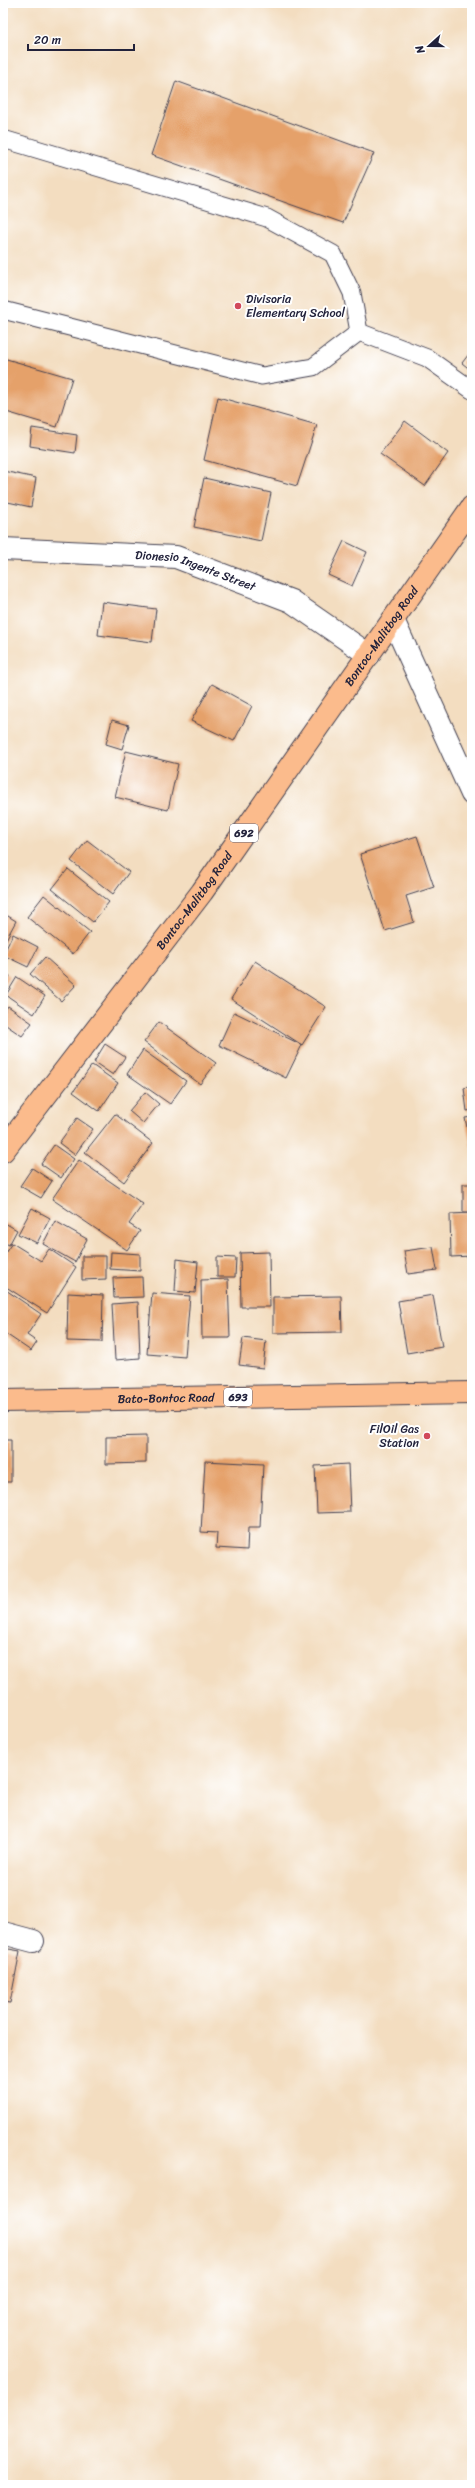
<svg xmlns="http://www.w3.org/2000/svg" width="475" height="2488" viewBox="0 0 475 2488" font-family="Sriracha,sans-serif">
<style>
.building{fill:#e5a16a}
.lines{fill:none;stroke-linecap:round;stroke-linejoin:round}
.lane-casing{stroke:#413e4f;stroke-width:19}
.street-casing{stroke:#413e4f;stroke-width:24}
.primary-casing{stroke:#413e4f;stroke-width:24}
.lane{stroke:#fff;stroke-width:17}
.street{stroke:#fff;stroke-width:22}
.primary{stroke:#fbbb8c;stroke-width:22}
.poi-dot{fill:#d1495b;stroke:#fff;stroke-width:1.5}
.labels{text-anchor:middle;stroke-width:4;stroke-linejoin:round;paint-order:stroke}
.shield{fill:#fff;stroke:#646476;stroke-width:1}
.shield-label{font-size:11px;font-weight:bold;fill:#22223b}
.poi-label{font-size:12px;fill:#22223b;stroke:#fff;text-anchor:start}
.street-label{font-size:12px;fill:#22223b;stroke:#fff}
</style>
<rect width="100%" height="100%" fill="#fff"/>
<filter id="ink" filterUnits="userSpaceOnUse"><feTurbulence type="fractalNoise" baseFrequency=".025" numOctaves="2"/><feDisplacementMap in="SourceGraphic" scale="8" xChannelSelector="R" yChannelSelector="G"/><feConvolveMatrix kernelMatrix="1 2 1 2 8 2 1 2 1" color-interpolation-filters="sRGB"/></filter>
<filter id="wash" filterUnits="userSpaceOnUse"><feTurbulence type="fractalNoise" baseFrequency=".012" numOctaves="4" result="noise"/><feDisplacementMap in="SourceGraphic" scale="16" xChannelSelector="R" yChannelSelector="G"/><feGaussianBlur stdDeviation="0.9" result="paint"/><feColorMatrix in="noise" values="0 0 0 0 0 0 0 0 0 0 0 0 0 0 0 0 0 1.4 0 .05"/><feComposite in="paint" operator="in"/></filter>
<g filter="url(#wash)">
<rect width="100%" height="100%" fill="#f3ddc0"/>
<g id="blocks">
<path class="building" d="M176,81l198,72 -31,70 -192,-68z
M472,350v21l-10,-8z
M3,358l69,20 -15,49 -54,-16z
M218,397l99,28 -20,61 -93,-26z
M405,421l43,32 -23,33 -45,-32z
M32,428l45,7 -2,18 -45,-7z
M3,471l33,7 -5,29 -28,-6z
M204,478l67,15 -10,48 -67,-14z
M344,541l23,11 -15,34 -24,-11z
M102,602l54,7 -4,33 -54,-7z
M212,684l40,22 -18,35 -43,-20z
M112,720l17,5 -7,24 -16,-5z
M126,751l52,13 -10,46 -53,-13z
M417,836l17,51 -28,9 8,26 -29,9 -25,-77z
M87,840l42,32 -16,22 -42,-33z
M68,869l41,33 -16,20 -41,-33z
M44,895l46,37 -17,22 -46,-37z
M3,913l13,8 -13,24z
M13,934l25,13 -10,20 -25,-12z
M45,957l31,28 -15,16 -31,-27z
M255,961l71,46 -24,38 -71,-46z
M3,971l7,5 -7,9z
M17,977l28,19 -11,18 -28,-19z
M8,1006l24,17 -10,13 -19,-13v-10z
M234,1012l68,33 -16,33 -67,-33z
M159,1022l57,41 -16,21 -56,-42z
M105,1044l20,13 -12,18 -19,-13z
M143,1050l43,31 -16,23 -43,-30z
M92,1065l26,18 -19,28 -26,-19z
M472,1086v24l-5,1 -3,-23z
M145,1092l14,12 -16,19 -14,-12z
M115,1114l38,29 -29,39 -39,-30z
M472,1117v29h-1l-6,-28z
M77,1118l16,11 -18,26 -16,-12z
M54,1145l20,14 -13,19 -20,-14z
M79,1160l64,44 -14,20 11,7 -13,19 -75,-51z
M32,1168l20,13 -11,17 -21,-12z
M463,1184h9v28h-9z
M32,1208l18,10 -13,25 -19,-9z
M472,1213v43l-21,1 -1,-43z
M55,1221l32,18 -12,23 -32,-18z
M3,1222l14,8 -8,15 -6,-3z
M12,1243l29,18 8,-12 27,18 -29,46 -44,-28v-29z
M433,1247l4,23 -29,4 -4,-23z
M111,1252l29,2v17l-30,-2z
M269,1252l1,55h-29l-1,-54z
M82,1256h24v23l-24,1z
M217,1257l19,1 -1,19h-18z
M177,1259l21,3 -3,31 -20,-2z
M142,1277l1,20 -29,1 -1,-20z
M228,1279l2,59h-28l-1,-58z
M3,1288l38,26 -14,21 10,7 -6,9 -28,-19z
M68,1293l35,2 -1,47 -35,-1z
M152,1293l38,3 -5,61 -38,-3z
M433,1295l9,52 -35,6 -9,-52z
M341,1296l1,36 -69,1v-36z
M138,1302l2,56 -25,2 -3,-56z
M243,1338l23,3 -3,27 -24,-3z
M146,1436v27l-40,1v-27z
M3,1440h8v42h-8z
M205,1461l58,3 -3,64h-12l-1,22 -31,-2 1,-15 -16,-1z
M348,1464l2,48 -33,1 -2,-47z
M3,1948l17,3 -10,52 -7,-1z"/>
</g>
</g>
<g filter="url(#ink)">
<use href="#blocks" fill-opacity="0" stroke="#413e4f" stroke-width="1"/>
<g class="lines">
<defs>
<path id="lane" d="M3,139l264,79 66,36 19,39 7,39
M3,310l259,66 51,-9 46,-35 68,26 45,32"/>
<g id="street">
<path id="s1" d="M3,549l173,8 115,44 78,54"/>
<path d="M393,620l79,174"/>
<path d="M3,1933l30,8"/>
</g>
<g id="primary">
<path id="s2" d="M3,1151l199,-259 270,-385"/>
<path id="s3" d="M3,1401l469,-8"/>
</g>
</defs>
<use href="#lane" class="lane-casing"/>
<use href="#street" class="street-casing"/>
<use href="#primary" class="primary-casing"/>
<use href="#lane" class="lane"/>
<use href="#street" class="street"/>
<use href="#primary" class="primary"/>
</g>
</g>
<g class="poi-dot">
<circle cx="238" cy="306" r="4"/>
<circle cx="427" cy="1436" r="4"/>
</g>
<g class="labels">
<g class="shield">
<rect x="230" y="824" width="28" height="18" rx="3"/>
<rect x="224" y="1388" width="28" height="18" rx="3"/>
</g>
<g class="shield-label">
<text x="244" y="837">692</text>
<text x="238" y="1401">693</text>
</g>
<g class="poi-label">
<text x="246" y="303">Divisoria<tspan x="246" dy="14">Elementary School</tspan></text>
<text x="419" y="1433" text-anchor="end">FilOil Gas<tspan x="419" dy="14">Station</tspan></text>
</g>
<g class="street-label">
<text dy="4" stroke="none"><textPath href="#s1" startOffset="195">Dionesio Ingente Street</textPath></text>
<text dy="4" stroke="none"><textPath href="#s2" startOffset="639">Bontoc-Malitbog Road</textPath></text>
<text dy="4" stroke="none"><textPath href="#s2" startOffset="315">Bontoc-Malitbog Road</textPath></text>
<text dy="4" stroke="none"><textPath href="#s3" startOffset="163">Bato-Bontoc Road</textPath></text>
</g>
</g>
<rect width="475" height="2488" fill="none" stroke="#fff" stroke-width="16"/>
<g transform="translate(429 46) rotate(249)" stroke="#ffffff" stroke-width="3" paint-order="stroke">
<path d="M0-3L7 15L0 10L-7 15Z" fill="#22223b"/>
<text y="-6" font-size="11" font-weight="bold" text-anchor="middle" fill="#22223b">N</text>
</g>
<path d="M28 44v6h106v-6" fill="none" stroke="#22223b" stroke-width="2"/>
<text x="34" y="44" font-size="12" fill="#22223b" stroke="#ffffff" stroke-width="3" paint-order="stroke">20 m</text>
</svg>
